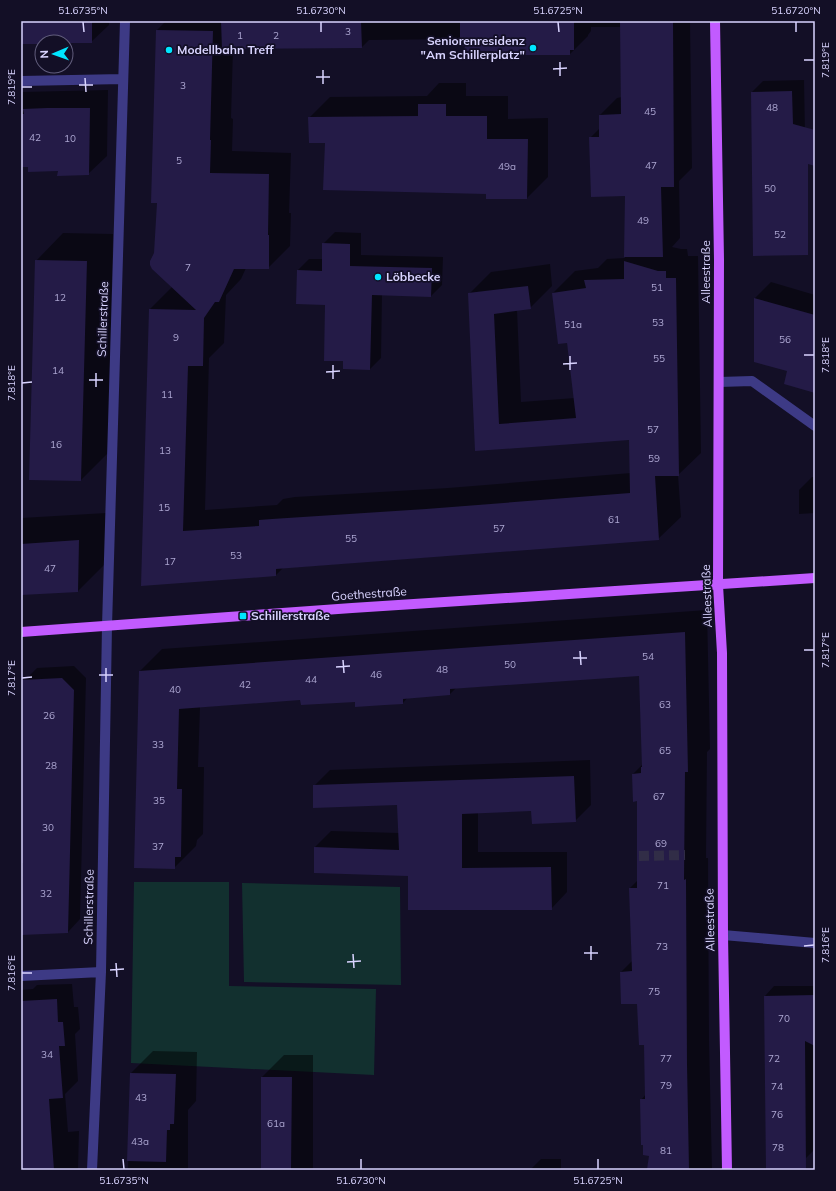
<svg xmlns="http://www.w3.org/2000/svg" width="836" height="1191" viewBox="0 0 836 1191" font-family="Mulish,sans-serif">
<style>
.green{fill:#12302f}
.shadow{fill:#0007;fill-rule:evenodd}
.building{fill:#241b47}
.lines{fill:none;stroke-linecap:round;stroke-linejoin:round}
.minor-tunnel{stroke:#312d47;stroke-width:10;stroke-dasharray:10 5;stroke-linecap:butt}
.minor{stroke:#3d3a85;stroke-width:10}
.major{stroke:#c25bff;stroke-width:10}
.ticks{fill:none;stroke:#d9d4ff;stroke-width:1.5}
.poi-dot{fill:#00e5ff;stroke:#130f26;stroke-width:1.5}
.labels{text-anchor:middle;stroke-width:3.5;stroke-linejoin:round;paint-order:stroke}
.number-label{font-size:10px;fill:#aca6d1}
.poi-label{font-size:12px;font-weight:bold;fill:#d9d4ff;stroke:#130f26;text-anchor:start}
.street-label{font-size:12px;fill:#d9d4ff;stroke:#130f26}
.neatline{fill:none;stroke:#d9d4ff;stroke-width:1.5}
.ticks-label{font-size:10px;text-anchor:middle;fill:#d9d4ff}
</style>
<rect width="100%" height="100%" fill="#130f26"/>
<path class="green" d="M134,882h95v104l147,3 -2,86 -243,-12z
M242,883l158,4 1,98 -157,-3z"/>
<path class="shadow" d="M21,21h88v4l-18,17 -70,1z
M166,21h524l2,147 -13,13 1,57 -8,9 9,2h6l1,7h10l3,197 -23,22 3,42 -23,22 -375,29 -7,7 -134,10 8,-276 22,-22 -17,-33 3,-52h-5l4,-172zM591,27h30l1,70 -5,1 -17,17v13l-10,10 36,57 -1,63 -18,1 -9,9 -23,3 -22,22 14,49 8,56 -54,4 -4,-92 13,-2 22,-22 -2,-22 -59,8 -22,22 7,155 154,-10 1,34 -183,15 -153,9 -12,2 -6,6 -72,5 4,-152 15,-15 2,-48 15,-16 5,-11h22l22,-22 1,-33h-2l2,-60 -59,-2 1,-32 -2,-1 2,-70 129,-1 7,-7 92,-1 5,6 28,5 76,4 18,-18v-1l3,-4z
M804,80l3,162 -55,-150 11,-11z
M439,83h27v13h42v23l40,-1v59l-21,21 -40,-5 -161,-51 -16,-25 20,-20 97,-1z
M108,90l-1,66 -19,18 -59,-8h-8v-74z
M335,232l26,1v22l82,2 -1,28 -11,11 -49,-2 -1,64 -11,11 -26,-9 -18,-56 -28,-34 11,-11h14v-15z
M63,233l50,1 -5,219 -27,27 -45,-219z
M771,282l44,13v97l-26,-22 -34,-72z
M812,477h3v36l-16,1v-24z
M106,513l-1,51 -27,27 -57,3v-76z
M707,610l3,139 -3,3 -1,106h2l1,183 3,129h-65l3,-15 -9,-55 5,-6 -1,-50 -7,-41 -17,-31 11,-11 -2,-73 8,-8v-80l-5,-26 10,-10 -3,-89 -184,13 -6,6 -42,3 -5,6 -102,-4 -101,8 -2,60h6l-1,67 -6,6 -1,6 -22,22 -34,-197 22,-22z
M74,666l12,12 -6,241 -12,13 -47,2v-57l2,-1 3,-83h-5v-88l4,-25 12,-12z
M590,760l1,45 -16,16 -43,-11 -54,2v40h89v40l-16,17 -142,-34 -94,-28 16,-16 68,2 -1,-29 -84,-18 16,-16z
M72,984l2,23h4l2,22 -5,5 3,47 -13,13 3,38 11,-1 -1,39h-57v-180l12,-1 4,-4z
M774,986h41v59h-1l1,104 -9,9 -41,-162z
M153,1051l44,1 -1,49 -8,9v60h-60l3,-97z
M284,1055h29v115h-51v-93z
M541,1159h20v11h-31z"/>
<path class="building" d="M21,21h71v22h-26v-1h-24v2h-21z
M221,21h140l1,27 -140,1z
M460,21h114v29h-4v5h-55v-2h-22v-2h-29l1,-5h-5z
M620,21h53l1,166h-13l2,70h-39l1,-61 -34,1 -2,-60h10v-22l22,-1z
M156,30l57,1 -3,109h1l-1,33 59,1 -1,61h1v34h-35l-15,33h-4l-11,16 -1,48h-15l-5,165 76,-5v-6l13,-1 154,-10 204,-16 -1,-53 -154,11 -7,-158 60,-7 3,23 -37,5 5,110 77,-6 -9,-75 -9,1 -6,-51 34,-5 -2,-8 40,-1v-18l34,10h8v7h10l3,198h-24l4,64 -383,29v7l-135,10 8,-277 47,1 -44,-41 -2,-4v-4l4,-8 3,-50h-6z
M792,91l1,33 22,6v36l-7,-2v91l-55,1 -2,-164z
M418,104h28v12h41v23h41l-1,60h-41v-5l-163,-4 2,-47h-16l-1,-26 110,-1z
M47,108h43l-1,67 -32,1 1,-5 -30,1v-5h-7v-53h3l-1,-5z
M322,243l28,1v22l82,2 -1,29 -59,-2 -2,75 -27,-1v-8h-19l1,-56 -29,-1 1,-34 25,1z
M35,260l52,1 -6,220 -52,-1z
M754,298l61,17v78l-31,-9 3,-13 -33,-9z
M79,540l-1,52 -57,3v-51z
M685,632l3,140h-3l-1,108 2,-1 1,185 2,105h-42l2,-13 -6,-1v-10h-2l-1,-46h5l-1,-54h-5l-2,-41h-16l-1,-32 12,-1 -3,-83h8v-87l-4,1 -1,-28 9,-1v-6h1l-3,-91 -189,13v6l-47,4v5l-18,1 -30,2v-5l-54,3 -1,-5 -121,9 -2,80h5l-1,68h-6v12l-41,-1 5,-197z
M62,678l12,12 -6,243 -47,2 2,-72h-2v-183z
M574,776l2,46 -44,2 -1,-13 -69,3v54l89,-1 1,43h-144v-34l-94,-3v-26l85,3 -2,-45 -84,3v-23z
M815,995v51l-10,-5 1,129h-40l-2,-174z
M57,999l1,23h5l2,24h-6l4,52 -14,1 5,71h-33v-169z
M130,1073l46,1 -2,50h-4v6h-3l-1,32 -39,-1z
M261,1077h31l-1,93h-30z"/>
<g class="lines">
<path class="minor-tunnel" d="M639,856l46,-1"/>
<path class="minor" d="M21,81l102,-2
M719,382l33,-1 63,45
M723,935l92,8
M21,976l80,-4
M92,1170l9,-198 6,-346 18,-605"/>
<path class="major" d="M715,21l4,239 -1,325 4,68 1,282 4,235
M21,632l331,-24 463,-30"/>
</g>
<path class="ticks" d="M83,22l1,10M321,22v10M558,22l1,10M796,22v10M804,60h10M560,62v14M553,69l14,-1M323,70v14M316,77h14M85,78l1,14M79,85h14M22,87h10M804,355h10M570,356v14M563,364l14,-1M333,365v14M326,372l14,-1M96,373v14M89,380h14M22,383l10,-1M804,650h10M580,651l1,14M573,658h14M343,660l1,13M336,667l14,-1M106,668v14M99,675h14M22,678l10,-1M591,946v14M804,946l10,-1M584,953h14M353,954l1,14M347,962l14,-1M116,963l1,14M110,970l14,-1M22,973h10M123,1159l1,10M361,1159v10M598,1159v10"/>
<g class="poi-dot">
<circle cx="533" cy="48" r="4"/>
<circle cx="169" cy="50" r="4"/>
<circle cx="378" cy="277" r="4"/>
<rect x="239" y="612" width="8" height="8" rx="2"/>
</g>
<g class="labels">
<g class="number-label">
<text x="348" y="35">3</text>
<text x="240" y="39">1</text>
<text x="276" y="39">2</text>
<text x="183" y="89">3</text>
<text x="772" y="111">48</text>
<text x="650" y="115">45</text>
<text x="35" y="141">42</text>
<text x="70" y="142">10</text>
<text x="179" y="164">5</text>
<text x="651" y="169">47</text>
<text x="507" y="170">49a</text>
<text x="770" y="192">50</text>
<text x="643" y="224">49</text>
<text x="780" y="238">52</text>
<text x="188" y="271">7</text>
<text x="657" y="291">51</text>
<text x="60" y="301">12</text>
<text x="658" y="326">53</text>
<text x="573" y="328">51a</text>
<text x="176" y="341">9</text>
<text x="785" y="343">56</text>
<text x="659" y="362">55</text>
<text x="58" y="374">14</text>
<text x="167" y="398">11</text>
<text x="653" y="433">57</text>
<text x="56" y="448">16</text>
<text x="165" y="454">13</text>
<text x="654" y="462">59</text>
<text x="164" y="511">15</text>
<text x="614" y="523">61</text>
<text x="499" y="532">57</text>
<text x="351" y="542">55</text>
<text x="236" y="559">53</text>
<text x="170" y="565">17</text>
<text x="50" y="572">47</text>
<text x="648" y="660">54</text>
<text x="510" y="668">50</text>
<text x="442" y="673">48</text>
<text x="376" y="678">46</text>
<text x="311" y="683">44</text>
<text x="245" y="688">42</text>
<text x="175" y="693">40</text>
<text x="665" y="708">63</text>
<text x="49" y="719">26</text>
<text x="158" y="748">33</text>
<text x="665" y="754">65</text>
<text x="51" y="769">28</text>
<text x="659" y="800">67</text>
<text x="159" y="804">35</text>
<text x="48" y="831">30</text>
<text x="661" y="847">69</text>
<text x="158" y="850">37</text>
<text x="663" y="889">71</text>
<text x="46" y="897">32</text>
<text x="662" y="950">73</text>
<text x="654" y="995">75</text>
<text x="784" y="1022">70</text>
<text x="47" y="1058">34</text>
<text x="666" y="1062">77</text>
<text x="774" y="1062">72</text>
<text x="666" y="1089">79</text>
<text x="777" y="1090">74</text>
<text x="141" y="1101">43</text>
<text x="777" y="1118">76</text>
<text x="276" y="1127">61a</text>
<text x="140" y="1145">43a</text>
<text x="778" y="1151">78</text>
<text x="666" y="1154">81</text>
</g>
<g class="poi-label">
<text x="525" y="45" text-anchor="end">Seniorenresidenz<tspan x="525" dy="14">"Am Schillerplatz"</tspan></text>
<text x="177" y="54">Modellbahn Treff</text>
<text x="386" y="281">Löbbecke</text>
<text x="251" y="620">Schillerstraße</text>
</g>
<g class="street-label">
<text transform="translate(706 272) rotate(-90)" y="4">Alleestraße</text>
<text transform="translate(103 319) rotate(-88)" y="4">Schillerstraße</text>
<text transform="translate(369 594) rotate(-4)" y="4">Goethestraße</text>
<text transform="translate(707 596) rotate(-92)" y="4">Alleestraße</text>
<text transform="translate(89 907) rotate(-89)" y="4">Schillerstraße</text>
<text transform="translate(710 920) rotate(-91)" y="4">Alleestraße</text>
</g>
</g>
<rect width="836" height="1191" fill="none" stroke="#130f26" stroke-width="44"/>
<g transform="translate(54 54) rotate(268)"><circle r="19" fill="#130f26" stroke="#625e7d"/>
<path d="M0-3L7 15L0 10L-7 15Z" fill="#00e5ff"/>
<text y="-6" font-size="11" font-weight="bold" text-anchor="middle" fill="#d9d4ff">N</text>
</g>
<rect x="22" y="22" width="792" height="1147" class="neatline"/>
<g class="ticks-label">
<text x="83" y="14">51.6735°N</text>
<text x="321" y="14">51.6730°N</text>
<text x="558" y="14">51.6725°N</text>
<text x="796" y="14">51.6720°N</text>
<text transform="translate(825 60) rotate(-90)" y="4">7.819°E</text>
<text transform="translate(11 87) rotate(-90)" y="4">7.819°E</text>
<text transform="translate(825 355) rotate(-90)" y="4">7.818°E</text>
<text transform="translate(11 383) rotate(-90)" y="4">7.818°E</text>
<text transform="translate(825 650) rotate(-90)" y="4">7.817°E</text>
<text transform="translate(11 678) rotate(-90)" y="4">7.817°E</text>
<text transform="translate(825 945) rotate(-90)" y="4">7.816°E</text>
<text transform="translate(11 973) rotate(-90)" y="4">7.816°E</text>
<text x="124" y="1184">51.6735°N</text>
<text x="361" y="1184">51.6730°N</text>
<text x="598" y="1184">51.6725°N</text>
</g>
</svg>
